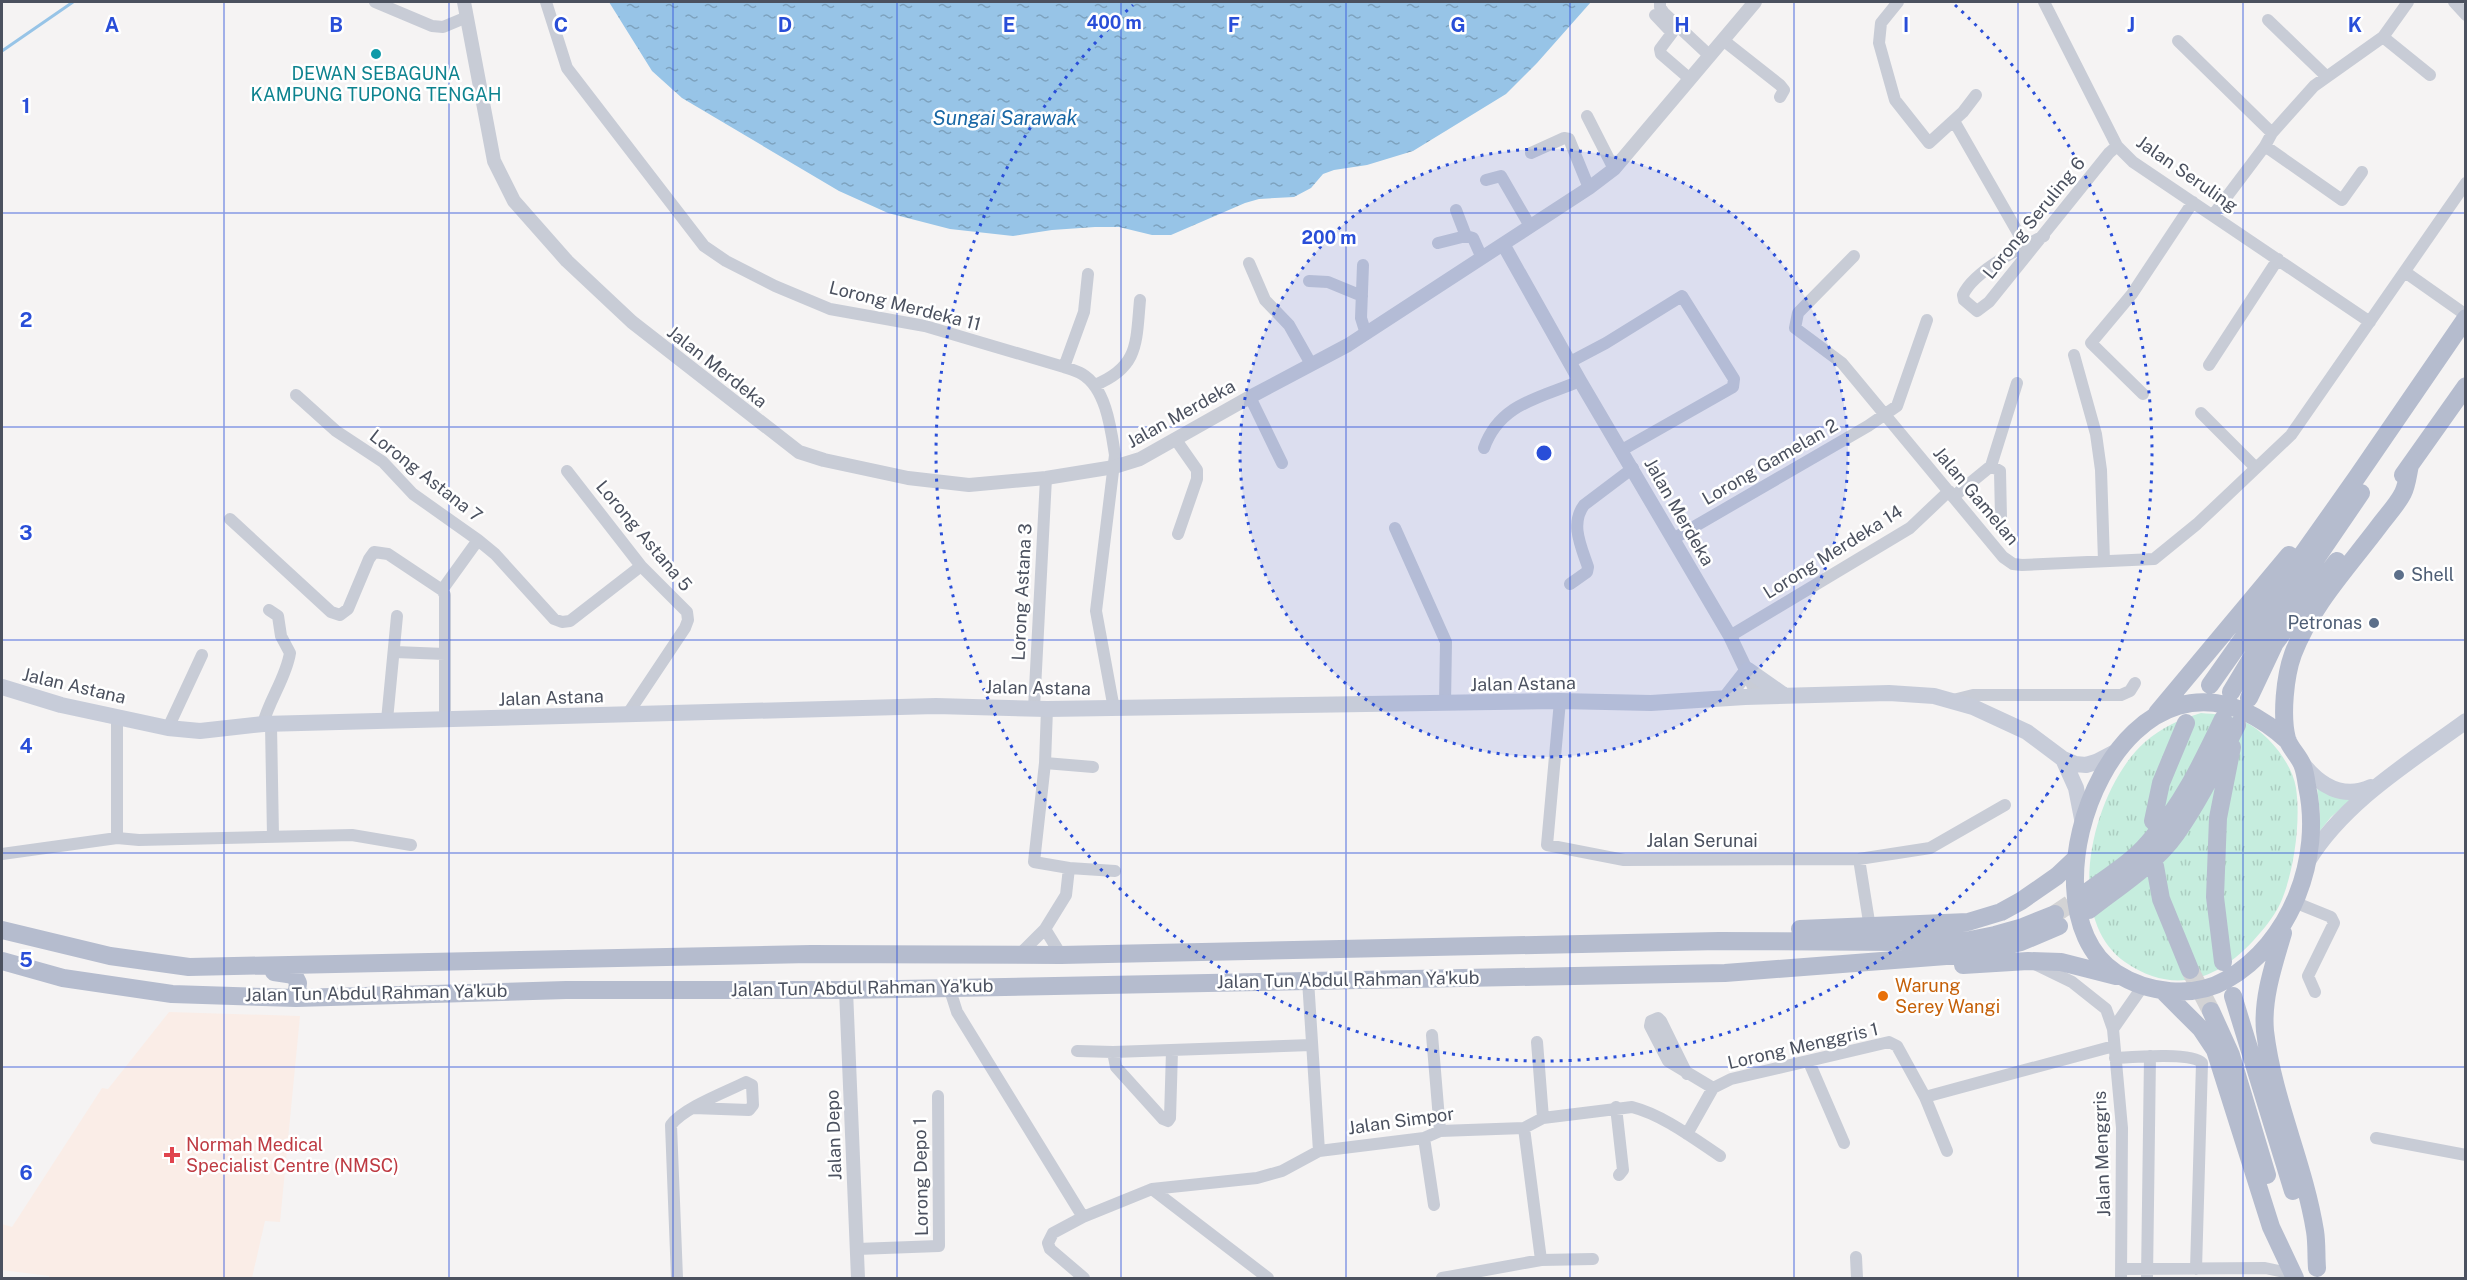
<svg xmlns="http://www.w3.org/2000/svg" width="2467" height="1280" viewBox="0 0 2467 1280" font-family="'Public Sans',sans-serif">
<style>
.medical{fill:#faede7}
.grass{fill:url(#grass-tufts)}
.water{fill:url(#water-ripples)}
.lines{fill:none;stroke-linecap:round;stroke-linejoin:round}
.stream{stroke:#97c4e7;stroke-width:3}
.primary-tunnel{stroke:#d3d3d5;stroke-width:18;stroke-dasharray:18 9;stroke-linecap:butt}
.minor{stroke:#c8ccd6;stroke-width:12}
.tertiary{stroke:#c8ccd6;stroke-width:14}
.secondary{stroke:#c7ccd9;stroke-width:16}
.primary{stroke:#b5bcce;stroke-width:18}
.grid{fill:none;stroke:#294ed8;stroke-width:1.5;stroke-opacity:0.55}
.ring{fill:none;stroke:#294ed8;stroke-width:3;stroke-dasharray:3 6}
.culture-dot{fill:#0f9aa8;stroke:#fff;stroke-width:2}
.service-dot{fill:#5c6f8a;stroke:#fff;stroke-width:2}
.food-dot{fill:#e8710a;stroke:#fff;stroke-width:2}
.health-dot{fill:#e0444e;stroke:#fff;stroke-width:2}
.labels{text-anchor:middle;stroke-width:5;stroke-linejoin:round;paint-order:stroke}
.culture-label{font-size:18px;fill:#0d838f;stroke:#fff}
.street-label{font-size:18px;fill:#4b515f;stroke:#fff}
.service-label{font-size:18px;fill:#4e5e75;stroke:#fff;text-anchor:start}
.food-label{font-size:18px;fill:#c56008;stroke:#fff;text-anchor:start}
.health-label{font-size:18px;fill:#be3a42;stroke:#fff;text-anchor:start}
.water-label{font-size:20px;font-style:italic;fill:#1867a5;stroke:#fff}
.grid-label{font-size:20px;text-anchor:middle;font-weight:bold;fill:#294ed8;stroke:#fff;stroke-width:5;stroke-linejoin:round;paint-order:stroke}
.centre{fill:#294ed8;stroke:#fff;stroke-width:3}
.ring-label{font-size:18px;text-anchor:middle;font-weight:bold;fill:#294ed8;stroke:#fff;stroke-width:5;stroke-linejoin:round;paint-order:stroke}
</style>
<defs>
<pattern id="grass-tufts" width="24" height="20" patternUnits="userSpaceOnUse" patternTransform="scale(1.5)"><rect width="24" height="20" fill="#c6edde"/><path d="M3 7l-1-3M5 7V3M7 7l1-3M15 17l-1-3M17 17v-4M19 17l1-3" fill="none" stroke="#accdc1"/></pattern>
<pattern id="water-ripples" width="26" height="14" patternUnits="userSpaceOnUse" patternTransform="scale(1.5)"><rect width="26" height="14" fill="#97c4e7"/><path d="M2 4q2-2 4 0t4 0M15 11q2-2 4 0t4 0" fill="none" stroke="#7da2be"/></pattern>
</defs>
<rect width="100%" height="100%" fill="#f5f3f3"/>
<path class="medical" d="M169,1012l131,4 -20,206 -15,-1 -13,57h-203v-2l-47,-6v-46l10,3 90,-139 6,1z"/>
<path class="grass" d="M2201,713c14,1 30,2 44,9 23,11 47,41 51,66 5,34 -2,85 -16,116 -7,14 -17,26 -27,37 -37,40 -80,54 -128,21 -65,-46 -31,-175 20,-220 16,-14 35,-23 56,-29z
M2317,787l34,13 -20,17 -12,15 1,-19z"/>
<path class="water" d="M609,2h982l-54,61 -31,31 -93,57 -46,14 -33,5 -11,4 -12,14 -17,9 -35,2 -14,4 -74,32h-19l-33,-8h-24l-43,3 -39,6 -63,-7 -62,-16 -49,-22 -157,-93 -30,-27z"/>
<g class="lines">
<path class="stream" d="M2,51l71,-49"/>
<path class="primary-tunnel" d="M2055,914l31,-21
M2190,970l21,41"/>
<path class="minor" d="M375,2l57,24 11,1 24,-10
M546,2l21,66 137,178 22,15 49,25 55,23 95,17 139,41c6,2 13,4 18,7 24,14 29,55 33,81l-19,156 18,98
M1660,2v5l4,6 46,43
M1898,2l-17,21 -2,20 16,57 34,43 34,-31 13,-17
M2044,2l73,144 16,16 237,160
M2454,2l12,13
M1655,15l17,18 -12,16 1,5 29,25
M2268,20l58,56
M2383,37l47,38
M1723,40l57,45 4,5 -4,7
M2178,41l94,92
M1587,116l27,53
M1954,121l71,124
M2265,146l77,54 20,-28
M1531,153l33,-15 5,1 20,49
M1486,180l15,-4 29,50
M1456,210l10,26
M2213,215l52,-69 7,-13 42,-47 69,-49 25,-35
M2044,236c-23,11 -71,36 -81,59l1,5 13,11 12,-9 120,-149 8,-7
M1438,243l28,-7 7,2 9,20
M1854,256l-56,57 -3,15 47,35 161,194 10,7 9,1 132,-6 43,-35 94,-89 175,-252
M1249,263l16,37 24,25 22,39
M1363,265l-2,53 5,16
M2405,272l61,43
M1309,281l19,1 34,14
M2074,355l22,79 5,36 3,91
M1570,362l36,-19 76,-47 52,83 -1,8 -111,63
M2209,365l69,-106
M1064,367l20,-55 4,-38
M1095,385c44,-18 41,-42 45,-85
M2143,394l-52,-51 41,-49 61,-92
M296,395l40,36 47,31 30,32 65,46
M1250,397l32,66
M2201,413l55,55
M1176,440l21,30v9l-19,55
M1484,448c16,-45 56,-50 96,-67
M1991,466l9,5 1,47
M567,471l74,95 46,46 1,8 -3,8 -58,87
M1953,497l38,-31 26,-83
M230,519l101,93 9,3 8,-6 21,-50 5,-7 14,2 54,36
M1395,528l51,114 -1,62
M1673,539l195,-113 29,-20 30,-86
M1570,584l17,-12 1,-5c-7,-21 -18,-43 -4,-62l49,-37
M1730,636l180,-108 39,-37
M395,652l50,2
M1953,700l20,-5h148l9,-4 5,-8
M1560,701l-13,144 77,15 235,-1 71,-11 75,-43
M1034,708l12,-230
M387,720l10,-104
M445,721v-126l-3,-5 36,-50 17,14 59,65 8,3 8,-1 71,-55
M263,724c6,-24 23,-46 27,-71l-9,-17 -3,-20 -9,-6
M271,725l2,111
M168,728l34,-73
M1045,763l48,4
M117,838v-122
M2,854l115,-16 22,2 213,-5 59,10
M1859,859l11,69
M1069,868l46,3
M2294,902l37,15 3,6 -26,53 7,16
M1045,929l16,26
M1019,955l26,-26 21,-34 3,-27 -35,-6 11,-99 2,-54
M2035,964l37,18 34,27 7,20 9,99 -1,150
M1308,980l11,171
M949,987l8,25 126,205
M2113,1029l30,-43
M1432,1035l8,96
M1537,1042l6,76
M1077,1051l36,1 198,-7
M1113,1052l3,15 47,52 5,2 2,-3 2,-67
M2115,1058c17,-1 77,-6 87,5l-6,206
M1809,1062l35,81
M1687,1074l-26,-53 -3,-3 -7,3 -1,5 18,35 45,27
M1925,1097l189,-51
M1616,1107l7,63 -4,5
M1524,1128l17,132
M1687,1134l26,-46 18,-9 158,-37 8,4 28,51 22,54
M1424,1138l10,67
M2376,1138l90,17
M1152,1189l116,89
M857,1249l82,-3 -1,-150
M1856,1257l1,21
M2121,1269l144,-1 19,4 8,6
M677,1278l-6,-153c12,-17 55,-33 75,-43l6,3 1,20 -4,5 -56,-2
M1084,1278l-34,-29 -2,-6 5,-10 30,-16 69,-28 105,-11 25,-7 37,-20 105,-13 16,-7 84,-3 19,-10 89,-11c31,8 61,31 88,49
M1442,1278l99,-18 52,-1
M2147,1278l3,-222"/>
<path class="tertiary" d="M464,2l30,159 20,40 53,60 65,61 167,130 25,8 84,18 61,7 77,-7 68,-11 26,-8 110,-62 98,-52 155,-101 77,137 150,255 29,61
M1503,244l86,-56 25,-19 141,-167
M846,990l12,288"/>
<path class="secondary" d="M2,687l59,18 107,23 32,3 63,-7 673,-18 111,3 513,-8 91,2 94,-6 144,-4 45,3 39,11 54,25 36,27 12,5 11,1 10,-3 23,-12
M1726,698l22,-28 37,26
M2063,759l13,29 7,36
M2302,763c18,23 41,37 69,24
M2308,861c37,-60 102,-99 158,-140"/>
<path class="primary" d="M2403,475l63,-89
M2210,685l147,-208 109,-159
M2231,692l44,-73 86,-126
M2249,698l26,-55 62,-82
M2157,713l132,-158
M2288,741c-161,-146 -279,163 -172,232 31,20 77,26 110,7 65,-37 97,-122 81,-194 -1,-7 -2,-15 -5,-22 -4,-9 -12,-16 -15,-25 -6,-23 -2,-63 6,-85 18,-48 56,-88 86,-128 8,-11 18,-21 24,-33 4,-8 5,-19 7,-28
M2153,821l8,-38 25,-60
M2155,866l6,33 29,71
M2086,893c21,-16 45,-30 62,-50 33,-36 54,-80 75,-124
M2089,910c29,-23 65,-45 87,-76 24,-34 42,-72 61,-109
M1800,929l168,-7 33,-10 20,-11 36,-25 18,-17
M2,930l108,26 79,11 622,-13 250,1 658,-14 189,1 62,-2 25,-5 25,-7 35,-14
M2283,933c-9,31 -21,65 -18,98 8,69 39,132 50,200 2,12 1,25 2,37
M2,961l61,17 109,16 124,4 270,-8h280l879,-17 247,-19 49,-12 38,-16
M2223,962l-8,-65 3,-79 14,-71
M1963,965l65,-4 33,1 55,14
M274,972l20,3 4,8 -2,15
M2162,990l39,39 14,21 56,177 24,51
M2233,996l60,195
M2211,1011l20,44 36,120"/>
</g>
<path class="grid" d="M224,2v1276M449,2v1276M673,2v1276M897,2v1276M1121,2v1276M1346,2v1276M1570,2v1276M1794,2v1276M2018,2v1276M2243,2v1276M2,213h2464M2,427h2464M2,640h2464M2,853h2464M2,1067h2464"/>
<circle cx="1544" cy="453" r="304" fill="#294ed8" fill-opacity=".12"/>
<g class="ring">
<circle cx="1544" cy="453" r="304"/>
<path d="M1955 5A608 608 0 1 1 1133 5"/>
</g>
<circle class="culture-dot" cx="376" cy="54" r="6"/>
<g class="service-dot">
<circle cx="2399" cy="575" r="6"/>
<circle cx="2374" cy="623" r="6"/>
</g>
<circle class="food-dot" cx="1883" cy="996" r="6"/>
<path class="health-dot" d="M169 1146h6v6h6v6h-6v6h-6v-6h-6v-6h6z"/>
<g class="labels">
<g class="culture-label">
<text x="376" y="80">DEWAN SEBAGUNA<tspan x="376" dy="21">KAMPUNG TUPONG TENGAH</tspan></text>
</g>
<g class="street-label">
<text transform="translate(2187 174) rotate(35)" y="6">Jalan Seruling</text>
<text transform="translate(2034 218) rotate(-51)" y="6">Lorong Seruling 6</text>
<text transform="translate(905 306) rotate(14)" y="6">Lorong Merdeka 11</text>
<text transform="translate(717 367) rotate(38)" y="6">Jalan Merdeka</text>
<text transform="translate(1181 414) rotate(-29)" y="6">Jalan Merdeka</text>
<text transform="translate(1770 462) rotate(-30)" y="6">Lorong Gamelan 2</text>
<text transform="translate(426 476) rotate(38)" y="6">Lorong Astana 7</text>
<text transform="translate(1976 496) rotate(50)" y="6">Jalan Gamelan</text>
<text transform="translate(1679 512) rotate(60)" y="6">Jalan Merdeka</text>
<text transform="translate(644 536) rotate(50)" y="6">Lorong Astana 5</text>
<text transform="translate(1833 552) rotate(-32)" y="6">Lorong Merdeka 14</text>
<text transform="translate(1022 592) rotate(-87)" y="6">Lorong Astana 3</text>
<text transform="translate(1523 684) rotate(-1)" y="6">Jalan Astana</text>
<text transform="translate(74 686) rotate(13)" y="6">Jalan Astana</text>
<text transform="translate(1038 688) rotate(1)" y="6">Jalan Astana</text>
<text transform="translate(551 698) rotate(-2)" y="6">Jalan Astana</text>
<text x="1702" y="847">Jalan Serunai</text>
<text transform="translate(1348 980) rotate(-1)" y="6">Jalan Tun Abdul Rahman Ya'kub</text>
<text transform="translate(862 988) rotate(-1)" y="6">Jalan Tun Abdul Rahman Ya'kub</text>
<text transform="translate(376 993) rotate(-1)" y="6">Jalan Tun Abdul Rahman Ya'kub</text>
<text transform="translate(1803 1046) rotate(-13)" y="6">Lorong Menggris 1</text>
<text transform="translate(1401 1121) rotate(-8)" y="6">Jalan Simpor</text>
<text transform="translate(834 1135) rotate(-92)" y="6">Jalan Depo</text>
<text transform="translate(2102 1154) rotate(-92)" y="6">Jalan Menggris</text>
<text transform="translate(921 1177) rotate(-91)" y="6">Lorong Depo 1</text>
</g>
<g class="service-label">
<text x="2411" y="581">Shell</text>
<text x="2362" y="629" text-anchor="end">Petronas</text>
</g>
<g class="food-label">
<text x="1895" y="992">Warung<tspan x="1895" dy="21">Serey Wangi</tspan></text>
</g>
<g class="health-label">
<text x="186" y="1151">Normah Medical<tspan x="186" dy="21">Specialist Centre (NMSC)</tspan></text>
</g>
<g class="water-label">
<text x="1005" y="125">Sungai Sarawak</text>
</g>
</g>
<g class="grid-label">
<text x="112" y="32">A</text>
<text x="336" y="32">B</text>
<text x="561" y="32">C</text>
<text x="785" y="32">D</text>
<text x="1009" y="32">E</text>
<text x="1234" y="32">F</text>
<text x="1458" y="32">G</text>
<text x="1682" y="32">H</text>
<text x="1906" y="32">I</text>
<text x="2131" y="32">J</text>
<text x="2355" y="32">K</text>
<text x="26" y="113">1</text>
<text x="26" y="327">2</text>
<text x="26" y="540">3</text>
<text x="26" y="753">4</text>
<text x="26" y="967">5</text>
<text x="26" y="1180">6</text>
</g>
<circle cx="1544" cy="453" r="9" class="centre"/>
<g class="ring-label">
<text x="1114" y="29">400 m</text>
<text x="1329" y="244">200 m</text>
</g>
<rect width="2467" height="1280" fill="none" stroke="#4b515f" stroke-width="6"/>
</svg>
